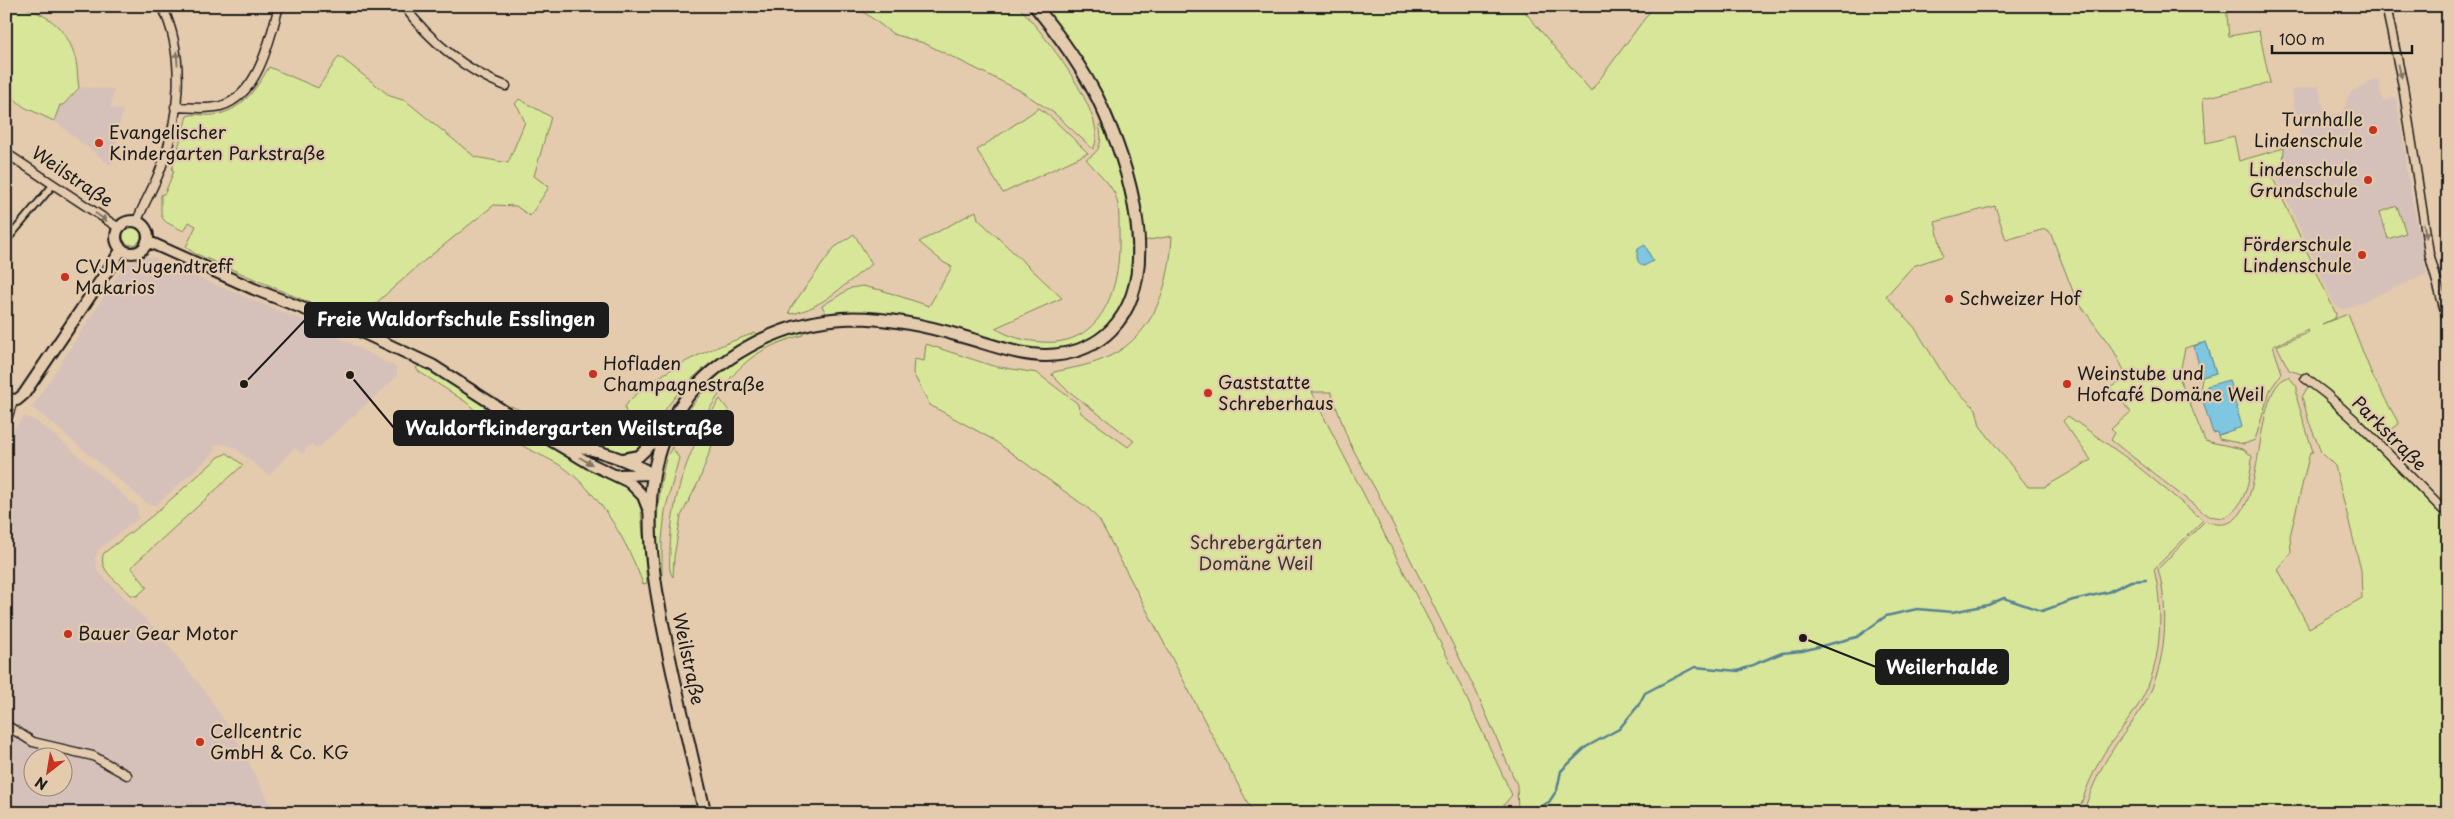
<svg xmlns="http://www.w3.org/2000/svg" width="2454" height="819" viewBox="0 0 2454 819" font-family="'Playpen Sans',sans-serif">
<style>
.built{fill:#d6c1ba;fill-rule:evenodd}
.green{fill:#d8e699;stroke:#7a815a}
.water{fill:#7fc7e0;stroke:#578392}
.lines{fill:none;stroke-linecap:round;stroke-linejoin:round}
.stream{stroke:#578392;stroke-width:2.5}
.pedestrian-casing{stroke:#1c1c1c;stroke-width:9}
.minor-casing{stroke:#1c1c1c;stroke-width:11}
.tertiary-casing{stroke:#1c1c1c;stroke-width:14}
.secondary-casing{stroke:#1c1c1c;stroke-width:15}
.pedestrian{stroke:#e5cbad;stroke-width:5.5}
.minor{stroke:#e5cbad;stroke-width:8}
.tertiary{stroke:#e5cbad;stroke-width:10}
.secondary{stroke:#e5cbad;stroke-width:11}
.oneway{fill:#807464}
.poi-dot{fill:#c8321e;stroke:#e5cbad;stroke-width:2}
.labels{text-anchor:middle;stroke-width:4.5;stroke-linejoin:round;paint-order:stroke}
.poi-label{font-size:18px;fill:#1c1c1c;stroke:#e5cbad;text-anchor:start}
.street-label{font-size:18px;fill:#1c1c1c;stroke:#e5cbad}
.park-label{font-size:18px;fill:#383a2f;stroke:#e5cbad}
.leader{fill:none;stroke:#1c1c1c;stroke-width:2}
.callout-dot{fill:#1c1c1c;stroke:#e5cbad;stroke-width:2}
.callout{fill:#1c1c1c;stroke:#1c1c1c;stroke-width:2}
.callout-label{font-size:19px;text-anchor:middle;font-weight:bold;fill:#fff}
</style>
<rect width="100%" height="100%" fill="#e5cbad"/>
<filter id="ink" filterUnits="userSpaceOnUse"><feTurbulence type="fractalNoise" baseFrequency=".02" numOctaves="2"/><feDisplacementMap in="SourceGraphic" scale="10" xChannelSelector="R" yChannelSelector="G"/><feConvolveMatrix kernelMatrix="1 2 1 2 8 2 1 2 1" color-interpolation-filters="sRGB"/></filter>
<g filter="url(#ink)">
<path class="built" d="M2379,79l4,22 13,-4 11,64 -2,2 22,111 -84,36 -9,-6 -60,-133 9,-4 1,-19 17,-6 -10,-52 28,-4 7,30 18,-4 3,-14 4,-6 19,-11z
M83,87l31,2 -3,19 12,2 -12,56 -57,-45 7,-17z
M144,257l12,1 48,22 116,47 77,41v9l-80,72 -6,-5 -9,10 -8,-6 -25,28 -35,-29 -11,-3 -8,1 -1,8 -10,9 -48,43h-7l-117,-98 93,-143z
M24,416l12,5 26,20 75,66 2,11 -39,30 -5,10 2,12 60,61 47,59 31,46 40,77h-269v-373zM32,756h30v30h-30z"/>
<path class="green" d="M6,6c30,0 59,17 68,48 4,11 3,23 5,34l-16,17h-3l-6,16 -30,-14 -18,-15z
M856,6h162c22,23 94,112 75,143l-39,-36 -35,-23 -95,-47 -31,-9z
M1041,6h479l71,85 63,-85h572l3,30 30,-5 11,52 -67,15 3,45 28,-7 5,25 45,-13 -1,19 -13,5 66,142 -1,4 -13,6 26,-10 24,61 27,49 -21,15 -68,-62 -21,-7 -12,-24 32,-14 -1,-2 -35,16 9,27 -12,17 -15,50 -11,4 -25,-5 -1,-4 8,-2 -19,-47v4l-7,2 2,-15 14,-4 -10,-31 -21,6 -6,29 26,64 38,8 9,7c-1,21 -7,54 -29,62l-15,-2 -97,-76 4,-7 -4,-4 20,-17 -21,-24 17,-12 -13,-25 -38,-52 -26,-67 -5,-3 -39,11 -11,-34 -60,16 8,34 -30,10 -27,30 29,32 33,54 28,27 4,17 48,61h17l46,-27 -28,-39 5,-5 63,45 72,59 -49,49c9,37 8,82 -6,117 -9,23 -26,41 -40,61 -14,21 -22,42 -30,66h-560l-1,-28 -41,-94 -99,-199 -28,-50 -18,-50h-20l132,256 69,147 -10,12v6h-249l-153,-292 -11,-12 -97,-70 -62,-34 -17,-32 1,-14 10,2 2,-17 67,22 44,7 40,30 4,10 47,34 6,-6 -68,-52 -14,-14 2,-3c18,-4 39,-7 56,-16 45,-22 60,-72 62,-120l-29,5 -17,-84z
M339,56l51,40 16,5 69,56 33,6 17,-41 -7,-15 -3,-3 4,-5 32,18 -17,59 15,11 -19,29 -14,-10 -22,-1 -70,56 -64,56 -8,4 -158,-68 -8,-6 10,-21 -7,-4 -5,9c-25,-12 -23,-8 -23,-36l4,-2 9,-22 -2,-1 15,-54c8,-3 18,0 27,-1 28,-4 42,-26 55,-48l49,21z
M1039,108l13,10 36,35 -85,40 -26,-43z
M1103,124c30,72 65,225 -58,226 -25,0 -51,-7 -76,-11 -47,-8 -94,-16 -142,-24l-5,-9 29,-18 11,-2 19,4 48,16 23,-39 -9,-5 -24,-20 57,-31 2,8 84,79 -67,30c14,9 31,13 47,14 61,5 79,-56 77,-106 0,-12 1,-30 -4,-42 -6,-12 -20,-24 -29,-35 15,-7 17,-19 13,-34z
M2397,206l9,27 -18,6 -8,-27z
M123 236a9 9 0 1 1 18 0a9 9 0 1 1-18 0Z
M854,234l18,30c-26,18 -48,44 -81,50l-2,-2 3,-6 42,-58z
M802,330l1,5c-71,19 -74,50 -113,102l-7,3 -7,-1 3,-7 -2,-1c28,-55 68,-82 125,-101z
M755,333l1,3c-42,20 -80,50 -101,91l-29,-13 -1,-7 4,-6c36,-34 80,-52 126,-68z
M421,365l70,43 5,7 -2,5 -7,1 -21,-19 -48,-31 -2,-3z
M2289,377l8,10v12l16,53h-3l-20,84 1,17 -13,16 31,59 53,-30 -1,-28 -26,-104 -14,-14 -12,-30 -7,-25 5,-9h7l42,37 92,94v294h-365c7,-20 14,-38 25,-56 11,-19 26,-35 37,-54 21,-38 25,-92 13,-134l47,-48c70,28 40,-133 84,-144z
M720,399l9,12 -14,26 -16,44 -18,35 -7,41 -1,20c-5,-5 -3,-18 -3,-26 1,-56 20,-106 50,-152z
M511,406l64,28 20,-3 17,-9 38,16c-4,5 -7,11 -13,14 -27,11 -101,-28 -126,-43z
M503,420l6,2 49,30 66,32 12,11 5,15 6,73 -4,1c-15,-41 -41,-87 -76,-114 -16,-13 -61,-27 -68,-44z
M672,447l7,11 -14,53 -3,29v38c-10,-26 -4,-92 4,-119 1,-5 4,-6 6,-12z
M227,453l16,12 -112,102 16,20 -10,9 -6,-1c-10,-11 -35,-25 -27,-42l48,-37 67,-59z"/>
<path class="water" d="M1645,245l8,16 -9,5c-8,-3 -8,-10 -6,-17z
M2206,342l10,31 -14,4 -8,-31z
M2229,380l13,47 -24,8 -1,-3 -4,1 -13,-41 7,-2v-4z"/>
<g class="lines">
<path class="stream" d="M1527,813l22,-11 8,-12 4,-19 25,-24 33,-18 19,-23 7,-13 50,-26 43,4 44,-18 20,-2 55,-14 29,-21 31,-7 35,3 36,-7 16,-7 38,13 31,-11 35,-8 23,-11 15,-1"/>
<defs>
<path id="pedestrian" d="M6,241l47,-56"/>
<path id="minor" d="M404,6c25,34 63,66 102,80
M2386,6l17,80 26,167 19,69
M175,107c15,0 31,3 46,-1 38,-11 49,-68 58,-100
M6,153l113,75
M137,221c7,-18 17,-34 24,-53 19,-50 25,-113 1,-162
M2305,378l21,16 33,30 89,91
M6,422l7,-21
M6,725l27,17 60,14 34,19"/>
<path id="tertiary" d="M116 237a16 16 0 1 1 32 0a16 16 0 1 1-32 0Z
M147,241l107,48 101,40 77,36 103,66 54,32 40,19 14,14 6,15
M6,399l11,1 7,-6 98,-145
M564,444c31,5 62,15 89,30
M623,459l16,-3 29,-28
M619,475l33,-1"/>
<path id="secondary" d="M705,813c-12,-51 -24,-102 -35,-153 -23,-108 -48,-230 60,-302 37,-25 79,-39 123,-40 37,0 75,8 111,19 29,8 60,21 91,18 21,-2 41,-10 56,-25 55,-56 16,-170 -13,-231 -17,-33 -39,-64 -63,-93"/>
</defs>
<use href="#pedestrian" class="pedestrian-casing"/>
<use href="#minor" class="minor-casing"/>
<use href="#tertiary" class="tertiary-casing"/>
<use href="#secondary" class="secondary-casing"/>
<use href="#pedestrian" class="pedestrian"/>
<use href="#minor" class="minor"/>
<use href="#tertiary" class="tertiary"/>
<use href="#secondary" class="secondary"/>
</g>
<defs><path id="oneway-solid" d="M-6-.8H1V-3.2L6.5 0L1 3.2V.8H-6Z" transform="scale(1.25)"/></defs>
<g class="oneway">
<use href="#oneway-solid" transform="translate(177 58) rotate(-94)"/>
<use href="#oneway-solid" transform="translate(2400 71) rotate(77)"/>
<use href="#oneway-solid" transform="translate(101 217) rotate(35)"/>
<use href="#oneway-solid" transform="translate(2425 231) rotate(79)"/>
<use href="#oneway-solid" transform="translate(586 461) rotate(30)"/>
</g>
</g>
<g class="poi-dot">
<circle cx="2373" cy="130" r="5"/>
<circle cx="99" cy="143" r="5"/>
<circle cx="2368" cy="180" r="5"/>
<circle cx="2362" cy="255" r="5"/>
<circle cx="65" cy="277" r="5"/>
<circle cx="1949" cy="299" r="5"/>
<circle cx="593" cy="374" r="5"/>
<circle cx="2067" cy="384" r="5"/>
<circle cx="1208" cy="393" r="5"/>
<circle cx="68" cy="634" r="5"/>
<circle cx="200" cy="742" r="5"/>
</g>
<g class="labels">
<g class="poi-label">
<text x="2363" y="126" text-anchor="end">Turnhalle<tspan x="2363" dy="21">Lindenschule</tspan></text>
<text x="109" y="139">Evangelischer<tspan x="109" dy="21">Kindergarten Parkstraße</tspan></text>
<text x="2358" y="176" text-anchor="end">Lindenschule<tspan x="2358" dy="21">Grundschule</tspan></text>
<text x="2352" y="251" text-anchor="end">Förderschule<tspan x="2352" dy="21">Lindenschule</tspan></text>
<text x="75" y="273">CVJM Jugendtreff<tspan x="75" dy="21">Makarios</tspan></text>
<text x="1959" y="305">Schweizer Hof</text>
<text x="603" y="370">Hofladen<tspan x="603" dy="21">Champagnestraße</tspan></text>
<text x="2077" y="380">Weinstube und<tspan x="2077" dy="21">Hofcafé Domäne Weil</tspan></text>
<text x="1218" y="389">Gaststatte<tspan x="1218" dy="21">Schreberhaus</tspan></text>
<text x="78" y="640">Bauer Gear Motor</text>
<text x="210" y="738">Cellcentric<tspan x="210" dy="21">GmbH &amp; Co. KG</tspan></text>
</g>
<g class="street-label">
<text transform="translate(72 177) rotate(34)" y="6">Weilstraße</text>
<text transform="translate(2389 434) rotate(45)" y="6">Parkstraße</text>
<text transform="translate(688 659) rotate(78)" y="6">Weilstraße</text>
</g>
<g class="park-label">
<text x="1256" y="549">Schrebergärten<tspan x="1256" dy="21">Domäne Weil</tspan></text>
</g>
</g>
<path class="leader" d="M244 384L305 320M350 375L394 428M1803 638L1876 667"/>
<g class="callout-dot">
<circle cx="244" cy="384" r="5"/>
<circle cx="350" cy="375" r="5"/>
<circle cx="1803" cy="638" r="5"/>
</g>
<g class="callout">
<rect x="305" y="303" width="303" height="34" rx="5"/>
<rect x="394" y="411" width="339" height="34" rx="5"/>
<rect x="1876" y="650" width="132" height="34" rx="5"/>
</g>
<g class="callout-label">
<text x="456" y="326">Freie Waldorfschule Esslingen</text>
<text x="564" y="435">Waldorfkindergarten Weilstraße</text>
<text x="1942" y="674">Weilerhalde</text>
</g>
<rect width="2454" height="819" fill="none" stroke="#e5cbad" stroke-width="25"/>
<rect x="12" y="12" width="2429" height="794" fill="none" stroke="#1c1c1c" stroke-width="2" filter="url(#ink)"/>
<g transform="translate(48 772) rotate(211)"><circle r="24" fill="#e5cbad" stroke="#958573"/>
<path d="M0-4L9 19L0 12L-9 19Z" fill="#c8321e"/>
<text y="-8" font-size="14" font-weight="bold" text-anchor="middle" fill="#1c1c1c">N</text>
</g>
<path d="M2272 45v8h140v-8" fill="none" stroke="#1c1c1c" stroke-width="2.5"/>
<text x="2279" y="45" font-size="15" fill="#1c1c1c" stroke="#e5cbad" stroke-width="4" paint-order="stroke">100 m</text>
</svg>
